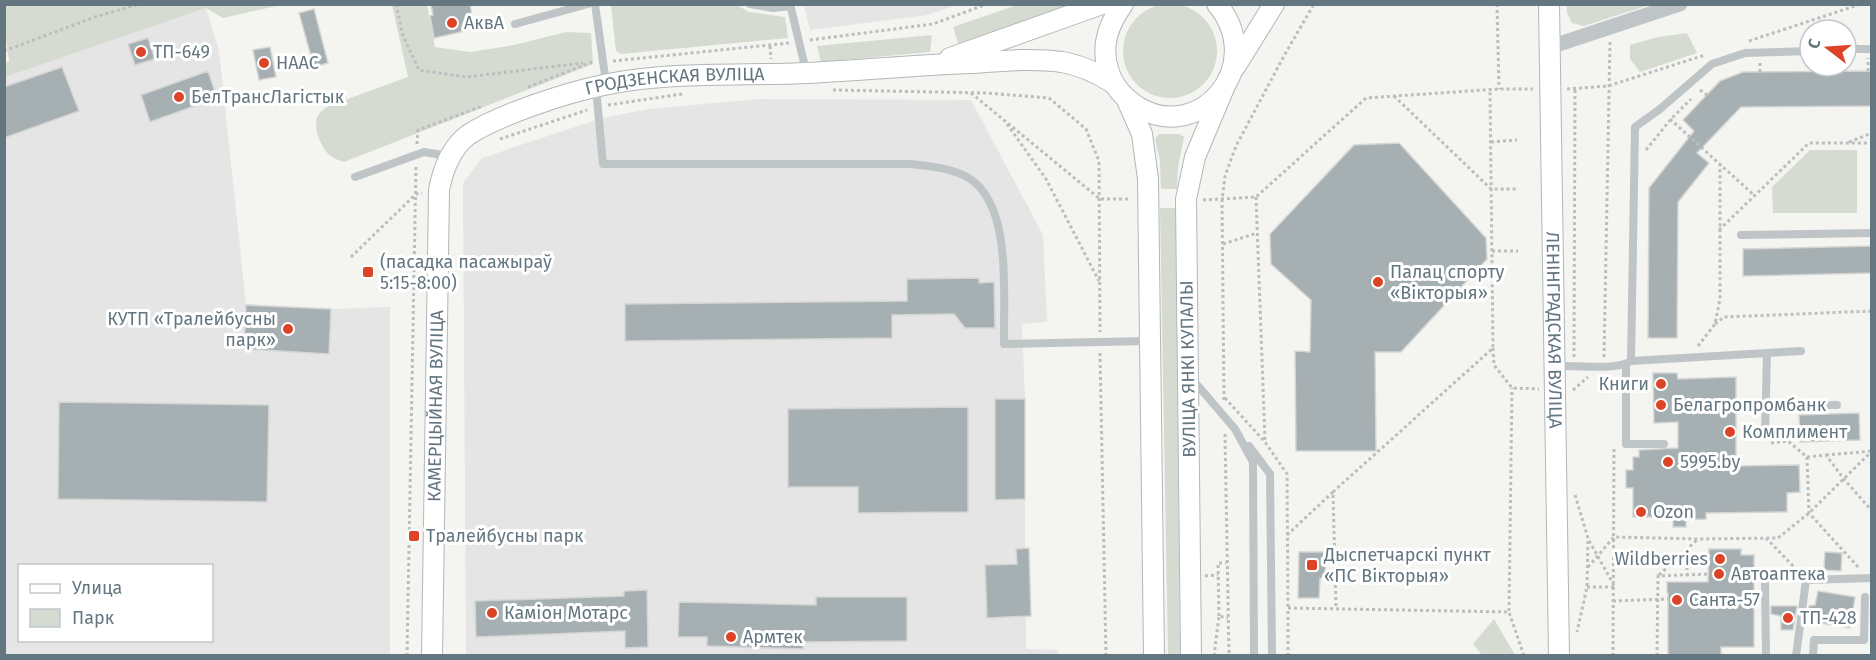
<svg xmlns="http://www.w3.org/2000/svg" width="1876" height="660" viewBox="0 0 1876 660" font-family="'Fira Sans',sans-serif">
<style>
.built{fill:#e4e5e4;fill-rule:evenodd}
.green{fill:#d6dbd1}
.building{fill:#a6afb2;stroke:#d5d5d3;stroke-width:1.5}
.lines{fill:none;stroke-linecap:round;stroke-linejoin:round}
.secondary-casing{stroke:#b2b7ba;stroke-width:22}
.path{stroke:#bbbdbf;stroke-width:3;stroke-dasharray:3 3;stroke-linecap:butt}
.service{stroke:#bfc4c6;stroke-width:8}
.minor{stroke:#bfc4c6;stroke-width:15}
.secondary{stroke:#fff;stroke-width:20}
.poi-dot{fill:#dd4327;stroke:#fff;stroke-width:2}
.labels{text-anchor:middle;stroke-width:6;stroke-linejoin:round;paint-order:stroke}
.poi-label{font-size:18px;fill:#647680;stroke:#fff;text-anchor:start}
.street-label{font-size:18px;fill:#647680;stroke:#fff}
</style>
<rect width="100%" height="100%" fill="#f4f4f0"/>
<path class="built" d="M804,5v-1l153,1 -30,10 -117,15z
M206,8l13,43 27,253 85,5 59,-2v348h-385l-1,-578zM20,566h192v74h-192z
M760,99l211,1 72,135 4,87 -25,2 3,75v149h4l2,68 -5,1v32l32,1v5h-592l-3,-472 19,-25 117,-39 49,-10z"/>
<path class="green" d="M1123 51a47 47 0 1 1 94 0a47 47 0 1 1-94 0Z
M5,4h276v1l-58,13 -17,-10 -201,69v-14l4,-2 -4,-30z
M392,5h35l8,42 35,5 44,-7 52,-13 25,1 2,31 -249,98c-4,-2 -10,-3 -13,-6 -9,-6 -18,-27 -14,-38 3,-7 8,-10 14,-13l77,-28z
M611,5h126l12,7 36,5 3,21 -167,16 -5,-3z
M1017,5h65l-123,41 -6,-19z
M1567,5v-1l82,1 -65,21 -12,-3 -5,-10z
M1687,33l10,20 -57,19 -10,-13v-14l28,-8z
M932,35l-2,17 -109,10 -4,-16z
M1159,134h20l5,3 -6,30 -1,22h-16l-1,-28 -5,-22z
M1810,150h47v63h-84l-1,-26z
M1160,208h16l4,448 -12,-1z
M1494,619l21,36h-33l-9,-11z"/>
<path class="building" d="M431,4h39l4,25 -40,9 -4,-22 3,-1z
M314,9l14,54 -14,4 -15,-54z
M148,38l7,21 -20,6 -7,-21z
M270,47l6,30 -17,3 -6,-30z
M62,67l17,44 -75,27v-51z
M208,71l9,27 -67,24 -9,-27z
M1872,71v35l-131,1 -44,46 12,10 -31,39 -1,136h-29l1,-150 45,-57 -11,-11 37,-39 23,-9z
M1399,143l87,95 1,21 -86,93h-26l1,99h-80l-1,-100 15,1 1,-52 -40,-36 -1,-30 84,-89z
M1872,246v27l-129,3v-27z
M979,278v5l15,-1 1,46h-30l-11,-14 -62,1v23l-267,3v-37l282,-3v-22z
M246,305l85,4 -2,45 -85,-5z
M1653,373h24l1,6 58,-2v89l63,-1 1,27 -13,1v19l-81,1v6l-20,1v7h-13v-10h-40v-29h-7v-18h7v-13h6v-7l39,-2v-26l-24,1z
M995,399h30v100l-30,1z
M59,402l210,3 -2,97 -209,-3z
M968,407v105l-110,1v-26h-70v-78z
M1859,413l1,27 -60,2 -1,-27z
M1029,548l2,68 -44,2 -2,-53 32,-1 -1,-15z
M1709,549h32v6h13v92h-33v9h-53v-63l-1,-1v-10h41z
M1299,552h27l-1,26h-5l-1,20h-21z
M1825,552l17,1 -1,18 -17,-1z
M647,590l1,57 -23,1v-17l-149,6 -1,-36 149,-5v-5z
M1818,591l37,6 -5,31 -43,-7 2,-15 6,-1z
M816,597h91v44l-104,1v7l-96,-3v-9h-29l1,-35 137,3z
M1771,606h26l-4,24h-12v-14l-10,-2z"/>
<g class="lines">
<defs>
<g id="secondary">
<path d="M1123,4c-15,21 -23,43 -14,68 5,16 15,26 29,35 62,37 130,-41 79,-103"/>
<path id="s1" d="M1549,4l10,652"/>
<path d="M950,58l152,-54"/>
<path d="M1235,67l39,-63"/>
<path d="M1127,100l15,34 6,45 6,477"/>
<path id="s2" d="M432,656l7,-466c4,-21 12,-42 29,-55 30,-20 100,-43 136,-50 67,-14 136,-9 204,-12 55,-3 109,-8 164,-10 30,-2 60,-5 90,-1 19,3 35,11 51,21"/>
<path d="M1191,656l-5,-457 9,-42 29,-69"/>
</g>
</defs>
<use href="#secondary" class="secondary-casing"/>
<path class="path" d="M396,4l7,32 16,34 47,7 117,-14
M1497,4l2,85
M810,40l123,-16 54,-20
M1749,41l112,-37
M770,46l1,13
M4,51l91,-34 45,-13
M613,61l176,-18
M1816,71l1,-5
M1868,71v-13
M1760,72v-10
M528,87l64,-25
M1567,89l41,-3 97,-31
M833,90l153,3 63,5 37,31 13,32 1,171
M1700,90l7,5
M971,93l129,106h31
M1394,96l97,93h27
M608,105l74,-11
M1670,119l85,77
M1007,124l39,55 53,102
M500,139l87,-29
M1491,142l26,-2
M1849,142l23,-9
M417,144l1,-14 65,-24
M1646,150l25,-31 20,-20
M1256,197l9,243
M1203,200l53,-3 110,-99 133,-9h34
M1719,230l90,-87h60
M1223,244l34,-11
M1492,251h26
M351,257l65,-63 6,-1
M1715,324l9,-7 148,-6
M1698,346l17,-22 5,-25v-134
M1493,348l1,17 18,23 27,1
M1100,353l6,303
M1574,357l1,-268
M1604,357l6,-315
M1573,390l15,-13
M1225,398l40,44 22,32 1,134
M1224,400l-2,-200 3,-24 11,-30 49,-92 29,-50
M1225,434l4,222
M1771,443l17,-2 19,16 19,-2 17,23 29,33
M1826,455l46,-4
M1807,457l2,56 50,55
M1333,492l160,-144 -3,-258
M1575,495l13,43 -1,49 -10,45
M1287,535l46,-43 3,117
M1766,538l33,34
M1588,567l26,-30 85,2 79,-1 31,-25 63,-62
M1659,575l39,-36
M1205,576l13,-1
M1687,576v-26
M1587,587h28l-27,-48
M1613,601l55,-2
M1509,611l3,-223
M1219,616l-1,-53h8
M407,656l9,-491
M1214,656l5,-40 9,2
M1288,656v-48l221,4 15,44
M1613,656l1,-209
M1657,656l1,-80 50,-2"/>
<path class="service" d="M595,4l11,79
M750,4l23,4 18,-2
M790,4l16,67
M515,24l73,-20
M1846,49h26
M596,88l7,76h308c19,2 40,4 58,14 44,28 34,119 35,166l144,-3
M355,177l69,-25 25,4
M1741,235l131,-2
M1631,361l4,-234 25,-18 52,-45 33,-11 65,-2
M1626,365v79h38
M1556,366c19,-1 61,5 75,-5l170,-10
M1193,380l42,49 18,33 1,194
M1766,406l71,-1
M1765,435l2,-82
M1249,446l21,28 2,182
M1765,580l1,76
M1796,656l10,-76 66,-2
M1813,656l1,-16h50l1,-43"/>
<path class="minor" d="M1550,47l130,-43"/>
<use href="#secondary" class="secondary"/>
</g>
<g class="poi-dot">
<circle cx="452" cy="23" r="6"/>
<circle cx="141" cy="52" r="6"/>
<circle cx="264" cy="63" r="6"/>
<circle cx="179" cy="97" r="6"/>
<rect x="362" y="266" width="12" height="12" rx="3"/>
<circle cx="1378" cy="282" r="6"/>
<circle cx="288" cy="329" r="6"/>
<circle cx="1661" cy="384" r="6"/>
<circle cx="1661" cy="405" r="6"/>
<circle cx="1730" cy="432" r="6"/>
<circle cx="1668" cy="462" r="6"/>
<circle cx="1641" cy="512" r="6"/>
<rect x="408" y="530" width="12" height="12" rx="3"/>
<circle cx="1720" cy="559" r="6"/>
<rect x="1306" y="559" width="12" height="12" rx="3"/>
<circle cx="1719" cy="574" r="6"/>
<circle cx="1677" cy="600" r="6"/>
<circle cx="492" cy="613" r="6"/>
<circle cx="1788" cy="618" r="6"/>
<circle cx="731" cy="637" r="6"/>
</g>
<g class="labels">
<g class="poi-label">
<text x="464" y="29">АквА</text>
<text x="153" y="58">ТП-649</text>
<text x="276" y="69">НААС</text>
<text x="191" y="103">БелТрансЛагістык</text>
<text x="380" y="268">(пасадка пасажыраў<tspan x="380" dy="21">5:15-8:00)</tspan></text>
<text x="1390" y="278">Палац спорту<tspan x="1390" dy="21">«Вікторыя»</tspan></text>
<text x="276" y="325" text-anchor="end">КУТП «Тралейбусны<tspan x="276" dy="21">парк»</tspan></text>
<text x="1649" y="390" text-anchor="end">Книги</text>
<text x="1673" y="411">Белагропромбанк</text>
<text x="1742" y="438">Комплимент</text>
<text x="1680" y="468">5995.by</text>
<text x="1653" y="518">Ozon</text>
<text x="426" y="542">Тралейбусны парк</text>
<text x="1324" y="561">Дыспетчарскі пункт<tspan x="1324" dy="21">«ПС Вікторыя»</tspan></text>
<text x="1708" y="565" text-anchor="end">Wildberries</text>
<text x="1731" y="580">Автоаптека</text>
<text x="1689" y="606">Санта-57</text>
<text x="504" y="619">Каміон Мотарс</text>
<text x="1800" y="624">ТП-428</text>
<text x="743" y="643">Армтек</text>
</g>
<g class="street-label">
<text dy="6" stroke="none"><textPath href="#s2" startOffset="746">ГРОДЗЕНСКАЯ ВУЛІЦА</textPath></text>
<text dy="6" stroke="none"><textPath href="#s1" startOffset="326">ЛЕНІНГРАДСКАЯ ВУЛІЦА</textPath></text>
<text transform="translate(1188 369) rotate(-91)" y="6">ВУЛІЦА ЯНКІ КУПАЛЫ</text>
<text dy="6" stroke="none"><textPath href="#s2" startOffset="250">КАМЕРЦЫЙНАЯ ВУЛІЦА</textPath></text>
</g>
</g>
<rect width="1876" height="660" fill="none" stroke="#647680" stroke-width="12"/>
<rect x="18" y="564" width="195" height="78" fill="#ffffff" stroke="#c1c8cc" stroke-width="1.5"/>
<rect x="30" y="584" width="30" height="9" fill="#ffffff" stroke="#c1c8cc" stroke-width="1.5"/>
<text x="72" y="594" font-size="18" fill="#647680">Улица</text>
<rect x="30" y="609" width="30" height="18" fill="#d6dbd1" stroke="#c1c8cc" stroke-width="1.5"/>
<text x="72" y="624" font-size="18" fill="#647680">Парк</text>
<g transform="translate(1828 48) rotate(287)"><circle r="28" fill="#ffffff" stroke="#c1c8cc" stroke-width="1.5"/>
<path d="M0-4.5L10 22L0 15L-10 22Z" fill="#dd4327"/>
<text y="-9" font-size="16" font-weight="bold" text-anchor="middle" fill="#647680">С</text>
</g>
</svg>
